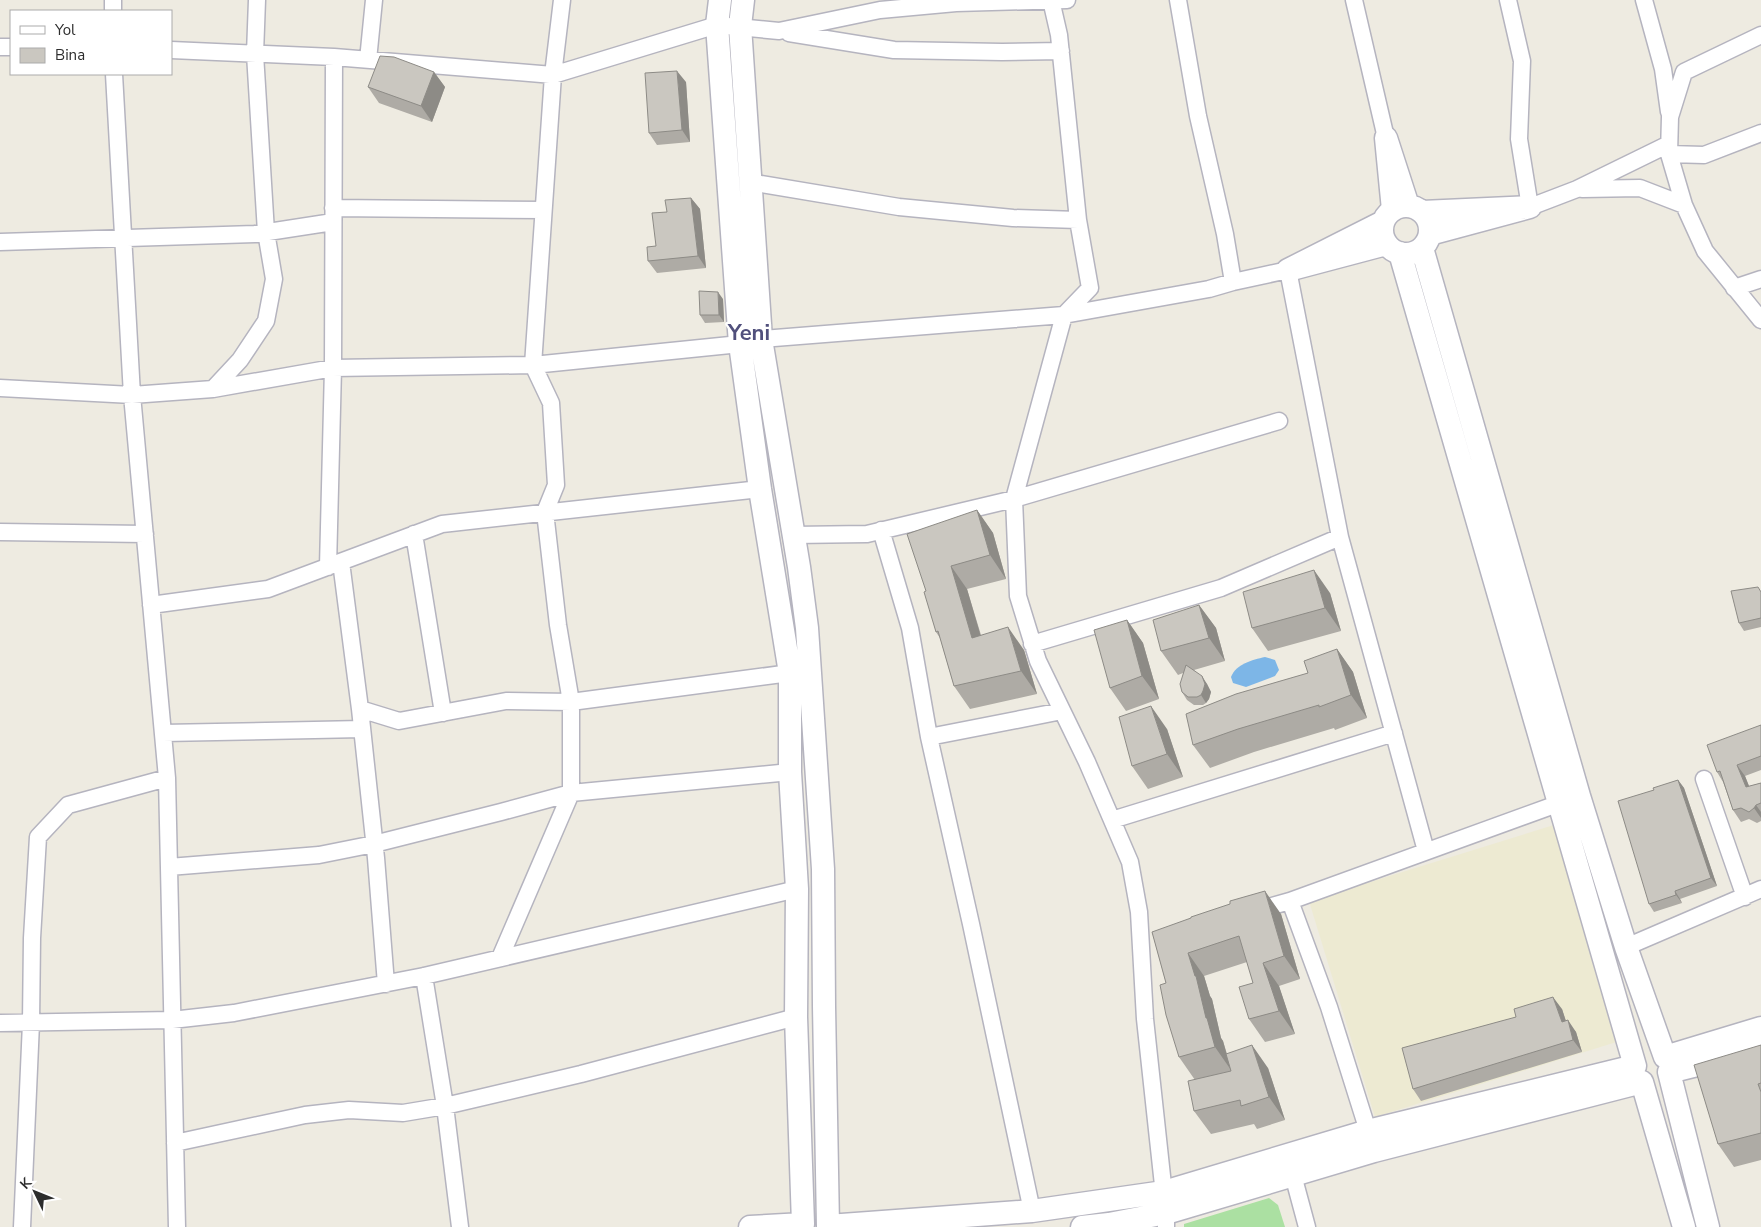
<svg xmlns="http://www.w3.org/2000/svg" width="1761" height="1227" viewBox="0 0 1761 1227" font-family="'Nunito Sans',sans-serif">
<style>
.education{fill:#edead2}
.green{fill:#abe0a2}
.water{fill:#7db6e7}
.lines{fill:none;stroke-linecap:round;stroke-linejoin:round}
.street-casing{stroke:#b5b4bf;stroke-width:19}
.secondary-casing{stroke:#b5b4bf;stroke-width:25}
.street{stroke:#fff;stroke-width:16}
.secondary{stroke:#fff;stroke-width:22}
.wall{fill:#aeaba5}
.shaded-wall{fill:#8d8b86}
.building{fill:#cac7c0;stroke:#8d8b86}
.labels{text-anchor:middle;stroke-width:4.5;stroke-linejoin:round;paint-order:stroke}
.district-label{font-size:22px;font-weight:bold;fill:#51507c;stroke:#fff}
</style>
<rect width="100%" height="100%" fill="#eeebe1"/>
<path class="education" d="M1557,824l66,216 -248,77 -66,-216z"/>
<path class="green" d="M1269,1198l9,7 7,22h-101v-3z"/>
<path class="water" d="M1265,657l10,3 4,10 -4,6 -29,11 -13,-4 -2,-6c5,-13 21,-17 34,-20z"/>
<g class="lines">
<defs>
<path id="street" d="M1051,0l8,35 19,185 12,68 -26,27 -50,184 4,97 20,65 49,101 43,100 9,50 6,107 21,194v14
M1178,0l20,116 27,118 8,48
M1354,0l32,138
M1508,0l14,61 -3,78 11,68 47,-18 92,-45
M1644,0l19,69 6,43
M113,11v-11
M789,33l105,17 108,2 59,-1
M1761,35l-77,37 -14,45 -1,37 15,51 21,46 56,69
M0,47h11
M171,50l163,7 219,18 164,-50 62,6 101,-21 76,-7 111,-3
M368,60l6,-60
M114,74l18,321 35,383 10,449
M1669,154l35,1 57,-22
M749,182l150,25 114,11 65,2
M1582,189l58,-1 44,17
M333,208l210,2
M0,242l255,-8 78,-12
M1734,288l27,-9
M0,388l132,7 81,-6 120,-21 200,-3 207,-21 21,-5 303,-24 145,-26 24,-7 55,-12 52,267 86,314
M213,389l27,-29 26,-39 8,-42 -8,-47 -11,-178 2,-54
M881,530l29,98 19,109 42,187 61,287
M0,532l145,2
M414,534l29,179
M793,535l74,-1 147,-35 265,-78
M341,562l19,147 39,12 107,-20 65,1 219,-29
M328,567l5,-199 1,-311
M151,605l117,-16 174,-65 318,-35
M1032,644l189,-56 119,-51
M360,709l16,149 10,126
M163,733l199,-4
M929,737l133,-26
M1704,779l41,118
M1112,820l282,-87
M169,867l150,-12 55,-11 127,-32 70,-19 219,-21
M1290,901l270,-98
M1254,911l36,-10 39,106 39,124
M1626,947l135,-58
M500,958l71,-165v-91l-13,-77 -13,-113 11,-27 -5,-82 -18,-38 20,-290 9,-75
M424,976l21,130 15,121
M0,1023l172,-3 62,-7 190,-37 373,-87
M175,1143l130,-28 44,-5 54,3 42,-7 136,-32 215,-57
M1293,1175l14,52
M22,1227l9,-204 1,-85 6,-101 30,-32 99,-27"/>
<path id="secondary" d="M720,0l-3,25 23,319 20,145 30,184v99l7,117 -1,128 7,207 -53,3
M743,0l-3,26 21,313 38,228 8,61 16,241 1,137 4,220 204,-15 132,-19 204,-61 267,-65 -235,-813
M1382 230a24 24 0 1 1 48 0a24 24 0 1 1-48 0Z
M1393,210l-7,-72 22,68
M1422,212l108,-5 -100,27
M1383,222l-95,48 98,-26
M1422,248l157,548 47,151 39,110 96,-29
M1082,1227l27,-3 57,-11 208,-62 268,-69 42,145
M1708,1227l-39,-155 92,-23"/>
</defs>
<use href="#street" class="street-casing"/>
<use href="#secondary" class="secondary-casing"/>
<use href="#street" class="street"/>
<use href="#secondary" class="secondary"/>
</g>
<path class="wall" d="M434,72l11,15 -13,35 -53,-19 -11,-16z
M686,82l4,60 -33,3 -8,-12z
M691,198l9,11 6,59 -49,5 -9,-12 8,-15 11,-34z
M723,299l1,23 -19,1 -5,-8z
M977,510l16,23 13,46 -39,10 14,46 43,15 13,44 -67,15 -16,-23 -14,-48 -4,-6 -10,-41z
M1761,592v35l-17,4 -5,-8z
M1330,593l11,38 -73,20 -16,-23z
M1199,605l17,23 9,33 -31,9 13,14 4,8 -2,7 -3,4 -3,2h-9l-7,-5 -5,-8 1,-19 -5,2 -17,-24z
M1127,620l16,23 16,56 -33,12 -16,-23z
M1337,649l16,23 14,46 -32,12 -1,-2 -80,24 -44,16 -17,-23 115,-72z
M1761,725v45l-16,6 4,10 12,-3v38l-4,2 -8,-4 -8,3 -8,-12 -10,-28 -6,-10z
M1167,729l16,48 -35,12 -16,-23z
M1678,780l6,8 33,98 -37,13 2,4 -28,9 -5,-8 5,-114z
M1281,914l19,65 -21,7 16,48 -30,8 -16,-23 4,-36 -6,-21 -43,14 6,20 2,3 9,39 2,3 4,13 41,14 17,52 -28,9 -3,-5 -43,10 -17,-23 1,-31 -16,-23 -13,-74 -14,-51z
M1562,1009l4,12 10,11 6,20 -161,49 -8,-12z
M1761,1045v115l-27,7 -16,-23z"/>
<path class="shaded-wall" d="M677,71l9,11 4,60 -8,-12z
M434,72l11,15 -13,35 -11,-16z
M691,198l9,11 6,59 -8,-12z
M718,292l5,7 1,23 -5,-7z
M977,510l16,23 13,46 -16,-24z
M951,566l16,23 21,72 -16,-23z
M1314,570l16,23 11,38 -16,-23z
M1199,605l17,23 9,33 -16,-23z
M1127,620l16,23 16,56 -17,-23z
M1008,627l16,23 13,44 -16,-23z
M1337,649l16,23 14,46 -16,-23z
M1202,676l5,8 4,8 -2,7 -3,4 -5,-8z
M1151,706l16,23 16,48 -16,-23z
M1737,765l8,11 9,23 -8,-12z
M1678,780l6,8 33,98 -6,-8z
M1756,805l5,7v6l-7,-10z
M1265,891l16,23 19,65 -16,-23z
M1675,891l5,8 2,4 -6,-8z
M1188,953l16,23 6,20 2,3 9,39 2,3 8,29 -16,-23 -9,-29z
M1263,963l16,23 16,48 -16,-23z
M1553,997l9,12 8,25 -8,-12z
M1568,1020l8,12 6,20 -9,-12z
M1252,1045l16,23 17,52 -16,-23z"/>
<path class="building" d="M380,56l14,1 40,15 -13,34 -53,-19z
M677,71l5,59 -33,3 -4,-60z
M691,198l7,58 -50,5 -1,-14 9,-1 -4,-33 15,-1 -2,-12z
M699,291l19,1 1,23h-19z
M977,510l13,45 -39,11 21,72 36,-11 13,44 -67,15 -16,-55 -2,1 -12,-40 2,-1 -19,-57z
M1314,570l11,38 -73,20 -9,-36z
M1758,587l3,5v26l-22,5 -8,-32z
M1199,605l10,33 -48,13 -8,-31z
M1127,620l15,56 -32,12 -16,-58z
M1337,649l14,46 -32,12v-2l-81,24 -45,16 -7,-31 50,-20 72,-21 -4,-12z
M1186,665l16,11 3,8 -2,7 -2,4 -4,2h-9l-6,-5 -2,-8z
M1151,706l16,48 -35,12 -13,-49z
M1761,725v31l-24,9 9,22 15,-4v20l-5,2 -2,3 -5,4 -8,-4 -8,2 -13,-39 -3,1 -10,-27z
M1678,780l33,98 -36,13 1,4 -27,9 -31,-103 36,-11 -1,-2z
M1265,891l19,65 -21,7 16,48 -30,8 -10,-32 14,-4 -14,-47 -51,17 7,23h1l10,42h1l8,29 -36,10 -13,-42 -6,-30 6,-2 -14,-51 39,-14v-1l39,-13v-3z
M1553,997l9,25 6,-2 5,20 -160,49 -11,-41 114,-31 -2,-8z
M1252,1045l17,52 -28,9 -1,-6 -46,11 -6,-30 43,-10 -5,-17z
M1761,1045v38l-3,1 3,8v41l-43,11 -24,-79z"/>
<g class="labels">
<g class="district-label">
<text x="749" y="340">Yeni</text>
</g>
</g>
<rect x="10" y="10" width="162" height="65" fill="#ffffff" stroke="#ababab"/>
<rect x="20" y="26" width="25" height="8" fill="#ffffff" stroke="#ababab"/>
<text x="55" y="35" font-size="15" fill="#2d2d2d">Yol</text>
<rect x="20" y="48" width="25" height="15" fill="#cac7c0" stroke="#ababab"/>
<text x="55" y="60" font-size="15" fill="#2d2d2d">Bina</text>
<g transform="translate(35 1192) rotate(313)" stroke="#ffffff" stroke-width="4" paint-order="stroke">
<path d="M0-4L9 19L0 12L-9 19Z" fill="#2d2d2d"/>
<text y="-8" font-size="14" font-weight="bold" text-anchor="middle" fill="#2d2d2d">K</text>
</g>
</svg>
